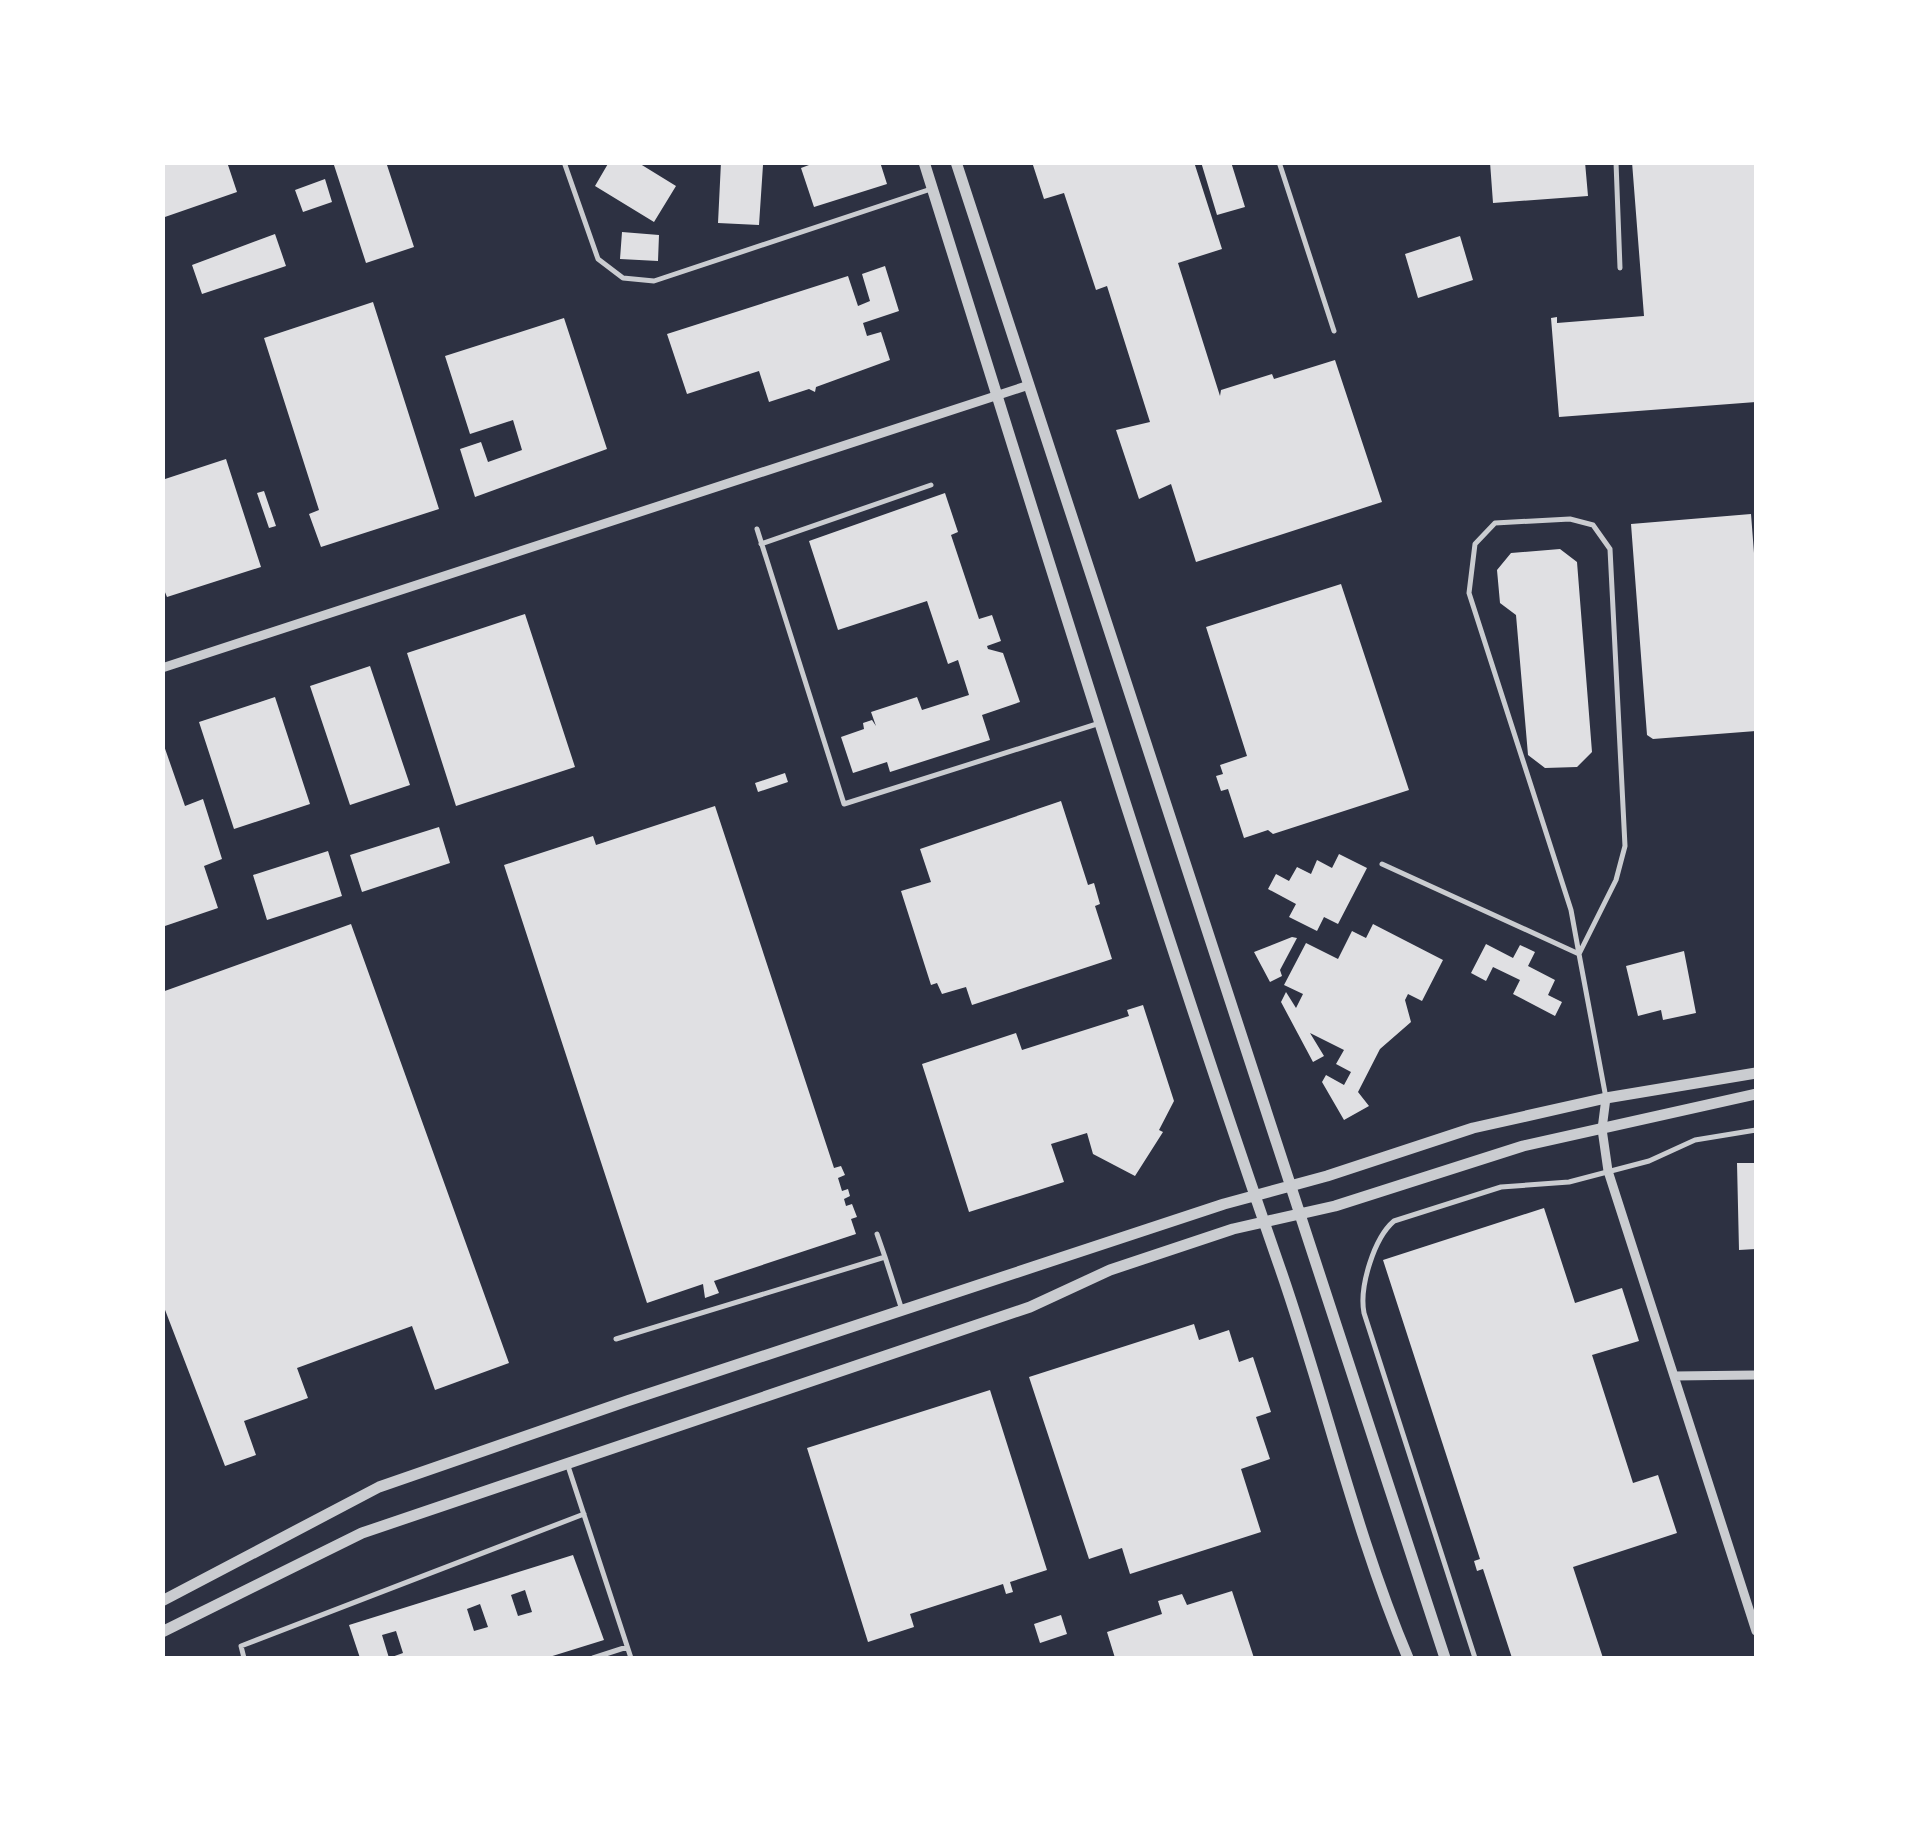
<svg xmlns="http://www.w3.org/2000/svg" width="1919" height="1821" viewBox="0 0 1919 1821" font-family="Bitter,serif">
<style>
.building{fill:#e0e0e3;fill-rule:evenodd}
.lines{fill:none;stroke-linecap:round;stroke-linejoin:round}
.service{stroke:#caccd0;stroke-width:5}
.minor{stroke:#caccd0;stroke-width:9}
.tertiary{stroke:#caccd0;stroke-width:11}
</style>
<rect width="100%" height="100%" fill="#2d3142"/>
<path class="building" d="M162,162h65l10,30 -75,26z
M333,162h53l28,85 -48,16z
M609,162h28l39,24 -22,36 -59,-36z
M721,162l42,3 -4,60 -41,-2z
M817,162h63l7,22 -73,23 -13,-39z
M1032,162h162l28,87 -44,14 42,133 1,-6 51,-16 2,5 61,-19 47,142 -186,60 -25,-78 -32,15 -23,-69 34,-8 -43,-136 -11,4 -32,-97 -20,6z
M1201,162h30l14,45 -28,8z
M1490,162h95l3,34 -95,7z
M1632,162h124v240l-197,15 -8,-99 6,-1v6l87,-7z
M325,179l7,23 -29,10 -8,-22z
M622,232l37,3 -1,26 -38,-2z
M275,234l11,32 -84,28 -10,-29z
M1460,236l13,44 -55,18 -13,-44z
M885,266l14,45 -36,12 4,13 14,-4 9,28 -74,27 -1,5 -6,-3 -40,13 -10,-31 -72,23 -20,-60 181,-58 10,30 12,-5 -8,-27z
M373,302l66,207 -118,38 -12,-33 10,-4 -55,-172z
M564,318l43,131 -132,48 -15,-48 21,-7 7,20 34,-12 -9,-30 -43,14 -25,-78z
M226,459l35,108 -94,30 -5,-12v-105z
M264,491l12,35 -7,2 -12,-35z
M945,493l13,39 -7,3 28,84 13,-4 9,26 -14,5 1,3 15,4 17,49 -38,13 8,25 -100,32 -3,-10 -34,11 -12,-36 23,-8 -1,-6 9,-3 4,6 -5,-14 46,-15 5,13 47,-15 -11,-35 -10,4 -21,-63 -89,29 -29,-89z
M1751,514l5,65v152l-103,8 -6,-4 -16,-211z
M1560,549l17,13 15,190 -15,15 -32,1 -17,-13 -12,-140 -16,-12 -3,-33 14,-17z
M1341,584l68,206 -136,44 -5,-4 -24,8 -16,-49 -7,2 -5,-15 7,-2 -3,-9 27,-9 -41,-129z
M525,614l50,153 -119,39 -49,-153z
M370,666l40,119 -60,20 -40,-119z
M275,697l35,107 -76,25 -35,-107z
M162,740l23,66 18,-7 19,60 -18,7 14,42 -56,19z
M785,773l3,9 -30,10 -3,-9z
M1061,801l27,84 6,-2 6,21 -5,2 17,53 -140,46 -6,-18 -24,7 -5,-11 -6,2 -30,-94 30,-9 -11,-33z
M715,806l119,362 7,-2 4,9 -7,3 4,13 6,-2 2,7 -6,3 2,7 6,-2 5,13 -6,2 5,15 -142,47 5,12 -14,5 -2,-14 -56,19 -143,-438 89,-29 3,9z
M439,827l11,36 -88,29 -12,-37z
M328,851l14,45 -75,24 -14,-45z
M1339,854l28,14 -29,56 -14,-7 -7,14 -28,-14 7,-13 -28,-15 8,-15 13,7 8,-14 14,7 6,-14 15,8z
M351,924l158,439 -74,27 -23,-64 -115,42 11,30 -64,23 12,34 -31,11 -63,-164v-310z
M1373,924l70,36 -21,41 -14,-7 -3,6 6,22 -31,27 -22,43 11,14 -25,14 -22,-38 4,-7 18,10 7,-13 -15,-8 8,-14 -34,-17 14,23 -11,6 -32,-60 5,-10 10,16 7,-14 -19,-9 22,-42 32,16 14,-28 14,7z
M1292,937l5,1 -17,32 2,6 -12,6 -16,-30z
M1486,944l27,14 7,-13 15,7 -7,14 27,14 -7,15 14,7 -7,14 -42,-22 7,-14 -27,-13 -7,14 -15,-8z
M1684,951l12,62 -33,7 -2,-10 -23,6 -12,-50z
M1143,1005l31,96 -15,29 4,2 -28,44 -42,-22 -6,-21 -36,11 13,38 -95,30 -47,-148 94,-31 6,17 107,-34 -2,-6z
M1737,1163h19v86l-17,1z
M1544,1208l31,95 47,-15 17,53 -47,14 41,128 25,-8 19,58 -104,34 30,91h-91l-29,-89 -6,2 -3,-10 6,-2 -97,-299z
M1194,1324l5,16 30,-10 10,32 14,-5 18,55 -15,5 14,42 -29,10 20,63 -131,42 -8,-26 -33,11 -60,-182z
M990,1390l57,180 -37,12 3,10 -7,2 -3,-10 -93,30 4,13 -46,15 -61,-194z
M573,1555l31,85 -58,18h-186l-11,-33zM525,1590l7,22 -14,4 -7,-21zM480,1604l8,23 -14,4 -7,-22zM396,1631l7,22 -14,5 -7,-23z
M1232,1591l22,67h-139l-8,-26 55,-18 -4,-13 24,-7 5,11z
M1061,1615l6,19 -27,9 -6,-19z"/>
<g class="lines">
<path class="service" d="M564,162l34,97 25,19 31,3 277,-92
M1279,162l55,169
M1616,162l4,106
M1570,519l23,6 17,24 15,297 -9,34 -37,74 -8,-44 -102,-317 6,-49 20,-21z
M757,529l87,275 256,-81
M761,544l170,-59
M1382,864l197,90 27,144
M885,1257l16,50
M616,1339l269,-82 -8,-23
M568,1466l63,192
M244,1658l-3,-12 343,-132
M593,1658l34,-11
M1475,1658l-111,-345c-5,-26 10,-75 30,-92l107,-34 68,-5 80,-21 46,-21 61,-10"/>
<path class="minor" d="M162,668l864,-282
M1606,1098l-4,31 6,42 148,460
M1674,1376l82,-1"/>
<path class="tertiary" d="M924,162c116,370 229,741 356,1106 45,129 75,264 128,390
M956,162l489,1496
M162,1601l217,-114 248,-86 597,-197 103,-28 146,-48 133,-30 150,-25
M162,1632l200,-99 668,-226 80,-37 123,-41 102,-23 188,-60 233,-52"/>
</g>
<rect width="1919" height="1821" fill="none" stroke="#ffffff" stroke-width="330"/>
</svg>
